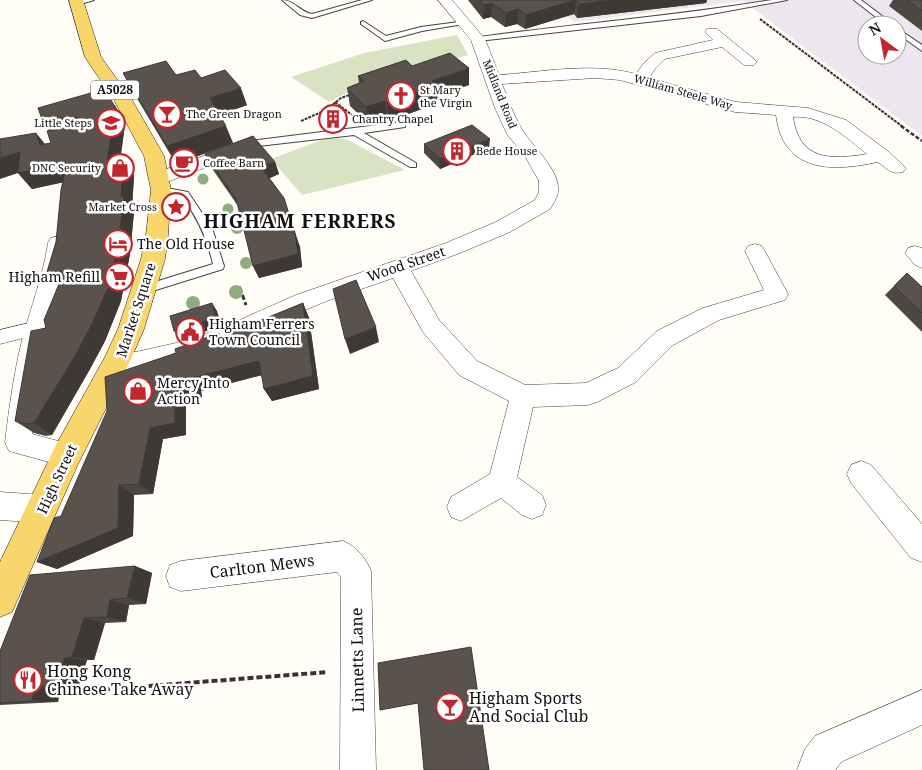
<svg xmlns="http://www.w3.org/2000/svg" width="922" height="770" viewBox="0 0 922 770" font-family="'Noto Serif',serif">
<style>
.industrial{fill:#eee6ef;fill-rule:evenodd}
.cemetery{fill:#d9e3c4}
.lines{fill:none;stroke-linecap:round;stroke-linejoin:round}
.service-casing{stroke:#444;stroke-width:2}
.pedestrian-casing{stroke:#444;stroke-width:1}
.minor-casing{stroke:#444;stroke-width:1}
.primary-casing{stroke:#222;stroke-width:1}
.path-far3{stroke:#333;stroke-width:2;stroke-dasharray:3 1;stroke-linecap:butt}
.path-far2{stroke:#333;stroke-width:2.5;stroke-dasharray:4 2;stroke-linecap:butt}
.path-far1{stroke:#333;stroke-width:3;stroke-dasharray:5 2.5;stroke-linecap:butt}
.path{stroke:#333;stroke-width:4;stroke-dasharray:6 3;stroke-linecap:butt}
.service{fill:#fff;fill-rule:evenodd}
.pedestrian{fill:#fff;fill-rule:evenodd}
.minor{fill:#fff;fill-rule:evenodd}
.primary{fill:#f9d66b;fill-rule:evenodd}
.tree{fill:#8dad7f}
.wall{fill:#4d4742}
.shaded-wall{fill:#3f3936}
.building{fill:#5a524d;stroke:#3f3936}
.labels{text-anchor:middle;stroke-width:5;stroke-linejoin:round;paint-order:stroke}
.far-poi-label{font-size:11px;fill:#111;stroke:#fff;text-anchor:start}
.far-street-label{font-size:11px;fill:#111;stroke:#fff}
.shield{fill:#fff;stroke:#585858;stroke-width:1}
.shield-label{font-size:12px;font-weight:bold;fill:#111}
.poi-label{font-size:14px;fill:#111;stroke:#fff;text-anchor:start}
.street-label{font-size:14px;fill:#111;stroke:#fff}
.near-street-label{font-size:16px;fill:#111;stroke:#fff}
.near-poi-label{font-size:16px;fill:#111;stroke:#fff;text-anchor:start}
.district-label{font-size:19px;font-weight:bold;letter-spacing:1px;fill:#111;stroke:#fff}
</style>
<rect width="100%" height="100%" fill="#fffdf5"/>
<path class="industrial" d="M547,0h375v136l-179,-135 -169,21zM867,25h30v30h-30z"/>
<path class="cemetery" d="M457,35l11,20c-46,13 -96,23 -139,47l-38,-25 73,-24z
M337,138l11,2 57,30 -103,25 -31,-36 51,-19z"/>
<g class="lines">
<defs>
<path id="service" d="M94,0l-17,5 -3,-2 8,-3z
M282,0c12,0 18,12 30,14l50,-14h10l-60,18 -12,-3z
M772,0h15l-86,16 -223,25 -4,-2 4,-2c98,-13 197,-21 294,-37z
M854,0h7l33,25h-8z
M363,21l23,15 35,-9 45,-6 3,2 -47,8 -37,10 -24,-17v-2z
M897,28l25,17v6l-25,-18z
M402,122l3,1v4l-41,6 52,30v4h-6l-56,-32 -104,12 -4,-3 4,-3z
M161,187l27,5 24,36 12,38 -1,3 -80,25 -4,-1 -2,-3 2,-3 74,-23c-6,-26 -15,-46 -31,-67l-24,-5 -2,-2z"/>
<path id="pedestrian" d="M37,321l6,2 3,5 -3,5 -43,11v-14z"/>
<path id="minor" d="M438,0h14l33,39 14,36c44,-3 93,-13 137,-1l8,-11 11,-10 58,-13 -8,-8 2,-3h10l37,30 3,3 -3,3h-10l-22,-18 -57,12 -10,10 -6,9 87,24 72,6 38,12 43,32 17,16 -3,4c-11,3 -16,-3 -25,-10 -46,10 -95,11 -102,-47l-41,-3 -115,-32 -25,-2 -93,6c6,16 12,32 21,47 10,16 37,39 35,60 0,6 -5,13 -8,18l-40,23 -50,21 -49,18 28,49 38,41 48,24 61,-2 32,-15 39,-37 46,-23 61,-18 -19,-39 3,-5 7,-2 7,2 26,48 -3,6 -66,20 -46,25 -37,37 -39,20 -9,3 -55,2 -16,70 25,18 4,10 -4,10 -10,4 -10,-4 -21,-17 -40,23 -10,-4 -4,-10 4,-10 39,-23 19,-73 -50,-26 -36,-43 -30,-54c-27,10 -56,18 -83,30 -47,20 -152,77 -202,60l-3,-7 3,-7 9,-3 19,1 40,-9 41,-13 79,-35 150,-52 50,-21 39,-22 4,-8v-11l-13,-23 -19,-24 -12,-26 -24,-68zM793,117c28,-3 53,20 74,37 -36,6 -68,7 -74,-37z
M240,143l6,1 3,4 -3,4 -79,30 -7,2 -7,-2 -2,-4 2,-4z
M58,236l7,2 3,5 -1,12 -24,97 -11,82 45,12 4,9 -4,9 -10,3 -58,-16 -4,-9c4,-34 9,-69 17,-102 9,-33 21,-64 26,-97l3,-5z
M915,246l7,2v20l-7,-3 -10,-12 3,-5z
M861,461l10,4 51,59v38l-11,-4 -60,-75 -4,-9 4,-9z
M0,492l43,3 10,4 4,10 -4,10 -10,4 -43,-3z
M343,541c14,6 22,16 28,30l5,199h-36l1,-193 -4,-5 -156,19 -11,-4 -4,-11 4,-11 11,-4z
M922,690v35l-81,37 -6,8h-38l8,-21 10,-13z"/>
<path id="primary" d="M69,0h14l18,57 31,43 32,56 7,34 -3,45 -3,24 -21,70 -14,32 -52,103 -66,148 -12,5v-55l56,-117 49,-88 13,-28 23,-70 5,-24 5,-45 -7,-34 -30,-56 -29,-43z"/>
</defs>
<use href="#service" class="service-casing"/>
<use href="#pedestrian" class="pedestrian-casing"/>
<use href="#minor" class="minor-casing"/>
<use href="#primary" class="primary-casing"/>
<path class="path-far3" d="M760,19l143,108
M335,102l17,13
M301,121l25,-11 15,-12 11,-4"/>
<path class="path-far2" d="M901,126l21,15
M239,286l1,4"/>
<path class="path-far1" d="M240,288l6,17"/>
<path class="path" d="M59,693l269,-21"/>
<use href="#service" class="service"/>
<use href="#pedestrian" class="pedestrian"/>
<use href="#minor" class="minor"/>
<use href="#primary" class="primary"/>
</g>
<g class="tree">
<circle cx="203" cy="179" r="5.5"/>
<circle cx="228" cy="209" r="5.5"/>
<circle cx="237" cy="228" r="6"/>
<circle cx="246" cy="263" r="6"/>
<circle cx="236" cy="292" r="7"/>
<circle cx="193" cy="303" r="7"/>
</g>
<path class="wall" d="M468,0h239l-1,3 -129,15 -3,-4 -49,15 -8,-5 -12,3 -14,-10 -8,2z
M893,0h29v31l-33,-25z
M412,66l57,19 -31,11v7l-49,18 -2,-2 -18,5 -19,-18 -3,-18 12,-5 -1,-7z
M123,73l53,2 25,3 46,27 -28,10 14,28 -57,21 -44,-74z
M115,105l10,20 -5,34 14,16 -2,34 2,3 -4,42 -9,47 -16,40 -15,28 -38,66 -6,1 -12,-3 -19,-12 44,-137 -12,-12 9,-30 7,-60 -31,7 -14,-16 18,-40 9,11 6,-1 -2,-12 -6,-9z
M424,144l65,4 -49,21 -16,-16z
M205,154l70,8 4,12 -10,4 31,69 2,20 -43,11 -6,-12 -15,-60 -27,-39z
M907,273l15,14v45l-37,-37z
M303,303l6,15 10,71 -47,12 -8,-12 -2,-14 -61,16 1,6 -16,6v32l-23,4 -10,55 -19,1 -1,41 -76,33 -20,-7 24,-46 115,-163 45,-16z
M135,566l17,7 -6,31 -17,1 -3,17 -21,1 -11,37h-7l-8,25 -19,4 -2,13 -58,3v-54z"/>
<path class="shaded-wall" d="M576,0l-2,14 -49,15 1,-14z
M616,0h91l-1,3 -129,15 2,-14z
M492,3l-1,14 -8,2 1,-14z
M518,9l-1,15 -12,3 1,-14z
M469,68v17l-31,11v7l-49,18 -2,-18 45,-22z
M241,88l6,17 -30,11 -7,-18z
M105,89l20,36 -7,52 -11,-16z
M385,101l2,18 -18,5 -3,-17z
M77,117l11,16 -33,5 -12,-16z
M226,126l7,17 -57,21 -9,-18z
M36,133l12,16 -8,-4z
M490,139l-1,9 -49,21v-10z
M20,152l47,11 12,16 -47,10 -14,-16 -18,6v-21z
M124,158l10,17 -2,34 2,3 -4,42 -9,47 -16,40 -15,28 -38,66 -18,-12 87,-226z
M275,162l4,12 -13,6 -5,-13z
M284,198l16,49 2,20 -43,11 -6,-12z
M212,303l5,8 5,15 -42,14 -6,-9z
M303,303l6,15 10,71 -47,12 -8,-12z
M376,327l3,15 -29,12 -5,-15z
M259,361l7,13 -65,17 1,6 -16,6v32l-23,4 -10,55 -14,-10 11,-56 25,-38 16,-12z
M119,485l15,10 -1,41 -76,33 -20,-7z
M135,566l17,7 -6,31 -19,-6z
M110,600l19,5 -3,17 -19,-5z
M84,618l21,5 -11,37 -22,-3z
M65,658l22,2 -8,25 -24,-1z
M35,688l25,1 -2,13 -26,-1z"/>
<path class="building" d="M480,0h136l-37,4 -3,-4 -50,15 -8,-6 -12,4 -14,-10 -8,2z
M907,0h15v11z
M450,53l19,15 -37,13 5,4 -50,18 -2,-2 -19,6 -19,-19 17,-7 -6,-5 48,-16 6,6z
M166,61l10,14 19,-5 6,8 24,-8 16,18 -31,10 16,28 -59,20 -44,-73z
M105,89l11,20 -9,52 17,-3 -3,39 3,-1 -5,43 -10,47 -18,40 -16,30 -41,67 -6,1 -13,-3 16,-90 15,-3 -2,-8 20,-48h-17l9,-30 5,-52 6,-27 -49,10 2,-21 -20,6v-19l36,-6 4,12 11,-2 -4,-12 34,-5 2,-5 -6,-4 -34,5 -5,-14z
M472,125l18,14 -50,20 -16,-15z
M253,136l22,26 -14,5 23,31 11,36 3,20 -45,12 -17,-67 -31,-45z
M907,273l15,14v26l-28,-27z
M356,280l20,47 -31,12 -12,-50z
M212,303l4,15 -42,13 -4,-15z
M303,303l10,73 -49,13 -5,-28 -68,17 1,6 -17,6v33l-25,5 -11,56 -20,1 -1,43 -81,34 17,-44 7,-2 46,-105 -2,-34 71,-24 -1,-4 44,-16 1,4z
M135,566l-8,32 -17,2 -3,17 -23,1 -12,39 -7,1 -10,26 -20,4 -3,13 -32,2v-52l30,-76z
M471,647l18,123h-65l-6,-67 -38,7 -2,-47z"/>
<defs>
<symbol id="church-ring" viewBox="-11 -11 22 22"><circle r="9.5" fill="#fff" stroke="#c4262e" stroke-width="1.5"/><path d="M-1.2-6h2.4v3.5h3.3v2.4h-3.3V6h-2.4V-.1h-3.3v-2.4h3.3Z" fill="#c4262e"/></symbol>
<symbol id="bar-ring" viewBox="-11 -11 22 22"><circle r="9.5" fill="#fff" stroke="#c4262e" stroke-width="1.5"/><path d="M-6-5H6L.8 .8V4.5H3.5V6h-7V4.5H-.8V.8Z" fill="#c4262e"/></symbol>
<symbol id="building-ring" viewBox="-11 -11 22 22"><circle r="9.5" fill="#fff" stroke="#c4262e" stroke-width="1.5"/><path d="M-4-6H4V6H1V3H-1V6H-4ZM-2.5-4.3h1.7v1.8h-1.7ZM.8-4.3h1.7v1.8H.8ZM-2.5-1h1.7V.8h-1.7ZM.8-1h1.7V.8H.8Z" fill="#c4262e"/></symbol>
<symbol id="school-ring" viewBox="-11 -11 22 22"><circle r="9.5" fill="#fff" stroke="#c4262e" stroke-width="1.5"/><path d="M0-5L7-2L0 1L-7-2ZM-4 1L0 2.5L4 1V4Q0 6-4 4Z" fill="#c4262e"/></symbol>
<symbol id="cafe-ring" viewBox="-11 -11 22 22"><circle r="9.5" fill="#fff" stroke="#c4262e" stroke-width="1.5"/><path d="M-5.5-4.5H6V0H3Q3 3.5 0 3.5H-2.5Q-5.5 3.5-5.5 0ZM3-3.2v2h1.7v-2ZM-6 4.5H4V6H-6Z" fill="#c4262e"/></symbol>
<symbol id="shop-ring" viewBox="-11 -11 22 22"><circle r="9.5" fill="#fff" stroke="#c4262e" stroke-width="1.5"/><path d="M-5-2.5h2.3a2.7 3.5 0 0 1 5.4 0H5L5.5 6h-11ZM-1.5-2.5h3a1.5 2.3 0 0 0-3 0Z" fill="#c4262e"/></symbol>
<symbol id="sight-ring" viewBox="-11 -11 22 22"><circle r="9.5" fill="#fff" stroke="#c4262e" stroke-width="1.5"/><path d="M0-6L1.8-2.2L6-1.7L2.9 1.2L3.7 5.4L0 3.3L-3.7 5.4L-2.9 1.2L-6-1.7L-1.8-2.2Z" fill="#c4262e"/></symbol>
<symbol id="hotel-ring" viewBox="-11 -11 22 22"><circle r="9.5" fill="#fff" stroke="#c4262e" stroke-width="1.5"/><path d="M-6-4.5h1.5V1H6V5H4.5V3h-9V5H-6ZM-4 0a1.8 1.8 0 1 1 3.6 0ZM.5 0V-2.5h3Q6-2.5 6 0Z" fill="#c4262e"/></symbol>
<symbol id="supermarket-ring" viewBox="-11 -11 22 22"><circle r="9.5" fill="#fff" stroke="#c4262e" stroke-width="1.5"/><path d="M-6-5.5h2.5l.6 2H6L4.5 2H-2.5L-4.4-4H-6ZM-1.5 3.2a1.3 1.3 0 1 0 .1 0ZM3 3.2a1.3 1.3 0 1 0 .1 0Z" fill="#c4262e"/></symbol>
<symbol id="civic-ring" viewBox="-11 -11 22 22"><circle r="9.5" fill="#fff" stroke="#c4262e" stroke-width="1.5"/><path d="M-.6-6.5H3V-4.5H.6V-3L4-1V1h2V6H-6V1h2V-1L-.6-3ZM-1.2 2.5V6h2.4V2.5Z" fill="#c4262e"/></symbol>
<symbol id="restaurant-ring" viewBox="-11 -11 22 22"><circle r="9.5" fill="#fff" stroke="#c4262e" stroke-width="1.5"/><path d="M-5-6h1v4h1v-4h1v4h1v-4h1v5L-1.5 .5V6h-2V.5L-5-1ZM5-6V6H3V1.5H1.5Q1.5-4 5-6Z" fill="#c4262e"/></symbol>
</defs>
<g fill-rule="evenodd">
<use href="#church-ring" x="385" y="80" width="32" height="32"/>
<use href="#bar-ring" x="151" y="98" width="32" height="32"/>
<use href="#building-ring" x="317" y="103" width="32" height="32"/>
<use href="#school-ring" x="95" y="107" width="32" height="32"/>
<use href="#building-ring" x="441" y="135" width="32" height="32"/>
<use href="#cafe-ring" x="168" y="147" width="32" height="32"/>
<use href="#shop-ring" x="104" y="152" width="32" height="32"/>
<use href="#sight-ring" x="160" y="191" width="32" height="32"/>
<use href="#hotel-ring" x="102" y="228" width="32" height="32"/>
<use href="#supermarket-ring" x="103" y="261" width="32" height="32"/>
<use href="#civic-ring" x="174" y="316" width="32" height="32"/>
<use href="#shop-ring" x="122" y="375" width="32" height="32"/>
<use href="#restaurant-ring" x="12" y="664" width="32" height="32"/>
<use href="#bar-ring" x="434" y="691" width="32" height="32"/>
</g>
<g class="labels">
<g class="far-poi-label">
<text x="420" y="94">St Mary<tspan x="420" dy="13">the Virgin</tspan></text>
<text x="186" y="118">The Green Dragon</text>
<text x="352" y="123">Chantry Chapel</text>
<text x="92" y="127" text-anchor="end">Little Steps</text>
<text x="476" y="155">Bede House</text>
<text x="203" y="167">Coffee Barn</text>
<text x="101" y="172" text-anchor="end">DNC Security</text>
<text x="157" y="211" text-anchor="end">Market Cross</text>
</g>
<g class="far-street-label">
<text transform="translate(683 92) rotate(16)" y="4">William Steele Way</text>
<text transform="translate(500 94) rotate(68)" y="4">Midland Road</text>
</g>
<rect class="shield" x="91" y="80.5" width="48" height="19" rx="4"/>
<g class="shield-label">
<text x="115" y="94">A5028</text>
</g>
<g class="poi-label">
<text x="137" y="249">The Old House</text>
<text x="100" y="282" text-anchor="end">Higham Refill</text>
<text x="209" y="329">Higham Ferrers<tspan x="209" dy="16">Town Council</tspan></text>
<text x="157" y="388">Mercy Into<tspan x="157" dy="16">Action</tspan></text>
</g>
<g class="street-label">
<text transform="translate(406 264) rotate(-19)" y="5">Wood Street</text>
<text transform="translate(136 310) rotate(-72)" y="5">Market Square</text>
<text transform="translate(57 479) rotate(-65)" y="5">High Street</text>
</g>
<g class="near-street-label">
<text transform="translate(262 566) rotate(-7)" y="6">Carlton Mews</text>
<text transform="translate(357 660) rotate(-91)" y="6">Linnetts Lane</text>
</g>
<g class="near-poi-label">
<text x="47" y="677">Hong Kong<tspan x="47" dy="18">Chinese Take Away</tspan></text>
<text x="469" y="704">Higham Sports<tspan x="469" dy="18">And Social Club</tspan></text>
</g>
<g class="district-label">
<text x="300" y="228">HIGHAM FERRERS</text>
</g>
</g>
<g transform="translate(882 40) rotate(328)"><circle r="24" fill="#ffffff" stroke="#a0a0a0"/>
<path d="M0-4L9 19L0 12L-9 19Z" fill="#c4262e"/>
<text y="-8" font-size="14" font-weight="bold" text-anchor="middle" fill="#111111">N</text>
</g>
</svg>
